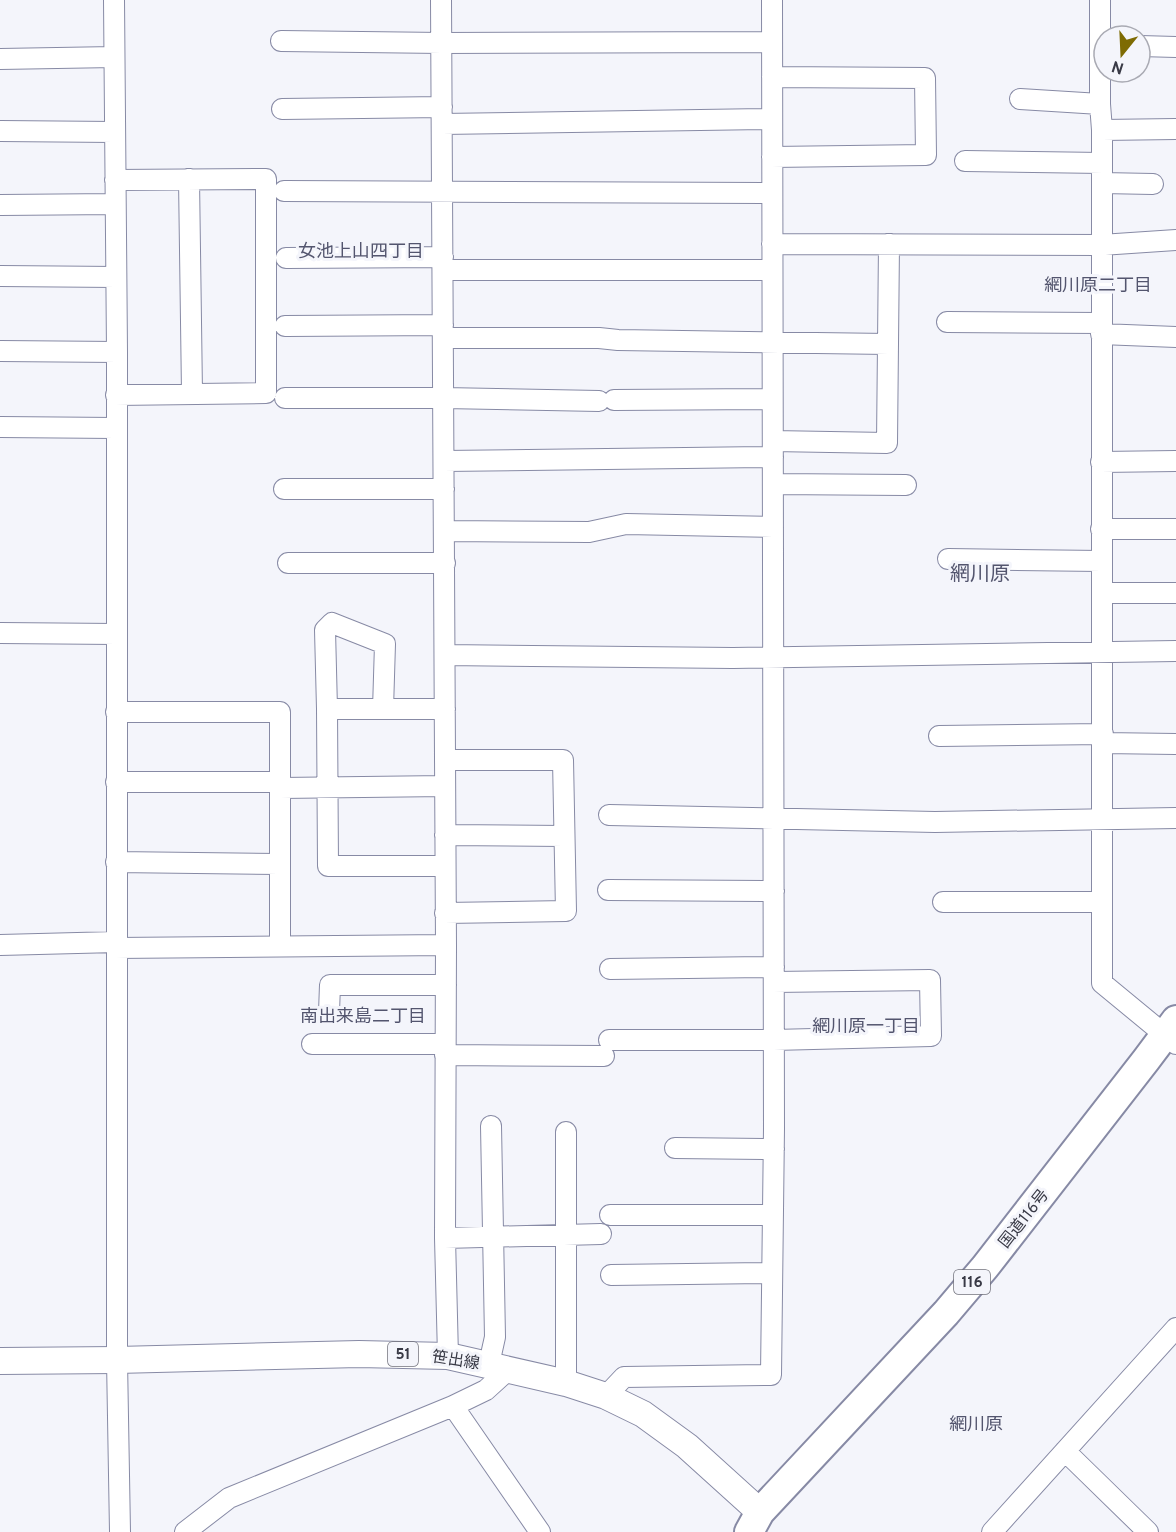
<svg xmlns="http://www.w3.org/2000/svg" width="1176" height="1532" viewBox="0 0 1176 1532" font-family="Overpass,'Noto Sans JP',sans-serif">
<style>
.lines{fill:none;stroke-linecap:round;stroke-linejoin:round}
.minor-casing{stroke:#878aa5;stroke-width:22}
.major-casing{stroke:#878aa5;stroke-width:28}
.highway-casing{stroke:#878aa5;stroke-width:32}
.minor{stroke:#fff;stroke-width:20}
.major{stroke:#fff;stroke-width:26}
.highway{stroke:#fff;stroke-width:28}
.labels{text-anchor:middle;stroke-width:6;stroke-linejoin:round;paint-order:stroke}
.shield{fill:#f4f5fb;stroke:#71727c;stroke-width:1.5}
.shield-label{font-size:15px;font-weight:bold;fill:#393a46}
.street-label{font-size:16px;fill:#393a46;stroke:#f4f5fb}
.neighbourhood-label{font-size:18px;fill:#53556e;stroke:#f4f5fb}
.quarter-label{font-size:20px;fill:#53556e;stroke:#f4f5fb}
</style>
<rect width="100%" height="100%" fill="#f4f5fb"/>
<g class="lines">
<defs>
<path id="minor" d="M114,0l3,352v1008l3,172
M441,0l5,945 -1,293 3,118
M1100,0v104l2,26v853l74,61
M281,41l161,2 330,-1
M1140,46l36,1
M0,59l114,-2
M1020,99l80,5
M282,109l160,-2
M442,124l330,-5
M1102,130l74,-1
M0,131l114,1
M772,157l154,-2 -1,-77 -153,-1
M965,161l137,2
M189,179l3,214
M115,180l151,-1v214l-150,2
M1102,183l51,1
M284,191l488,2
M0,205l115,-1
M772,244l329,1 75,-5
M286,258l157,-1
M443,270h329
M0,276l116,1
M947,322l154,1
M285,326l158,-1
M1101,334l75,3
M443,338h156l19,2 270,4
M0,351l117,1
M285,398h159l155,3
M614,400l158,-1
M0,427l115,1
M773,441l114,2 2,-199
M444,461l329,-4
M1101,462l75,-1
M773,484l133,1
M284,489h160
M1101,529h75
M444,531l145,1 37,-8 147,3
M948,559l153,2
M288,563h157
M1102,593h74
M0,633l116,1
M445,655l288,3 443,-7
M327,709l1,157h117
M383,709l2,-65 -53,-21 -7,7 2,79h118
M116,712h164v234
M939,736l164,-2
M1103,743l73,1
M445,760h118l3,151 -121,2
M116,782h164
M281,788l164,-2
M609,815l326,7 241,-4
M445,835l119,1
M116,862l163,2
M608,890l166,1
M943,902h159
M0,945l116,-3
M116,948l330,-3
M610,969l164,-2
M329,1012l1,-27h116
M609,1040h165l157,-4 -1,-56 -156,2
M312,1044h133
M445,1055l159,1
M675,1148l99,1
M610,1215h163
M445,1238l156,-4
M611,1275l161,-2
M489,1364l6,-27 -4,-211
M566,1383v-251
M606,1396l18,-19 147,-2 3,-247 -2,-1128
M453,1406l87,126
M1065,1451l83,81
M185,1532l44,-34 224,-92 33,-16 23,-21
M992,1532l184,-204"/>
<path id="major" d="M0,1361l117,-1 242,-6 89,2 118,27 40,13 37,18 44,32 73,66"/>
<path id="highway" d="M749,1532l11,-20 186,-199 39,-46 161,-207 30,-40"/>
</defs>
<use href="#minor" class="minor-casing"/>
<use href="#major" class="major-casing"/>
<use href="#highway" class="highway-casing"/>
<use href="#minor" class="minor"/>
<use href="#major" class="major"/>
<use href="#highway" class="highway"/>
</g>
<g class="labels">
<g class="shield">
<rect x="954" y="1270" width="36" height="24" rx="4.5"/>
<rect x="388" y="1342" width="30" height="24" rx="4.5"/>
</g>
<g class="shield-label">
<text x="972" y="1287">116</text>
<text x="403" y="1359">51</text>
</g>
<g class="street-label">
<text transform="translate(1023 1218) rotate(-52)" y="6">国道116号</text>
<text transform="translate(456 1359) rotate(9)" y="6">笹出線</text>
</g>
<g class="neighbourhood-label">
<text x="361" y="257">女池上山四丁目</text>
<text x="1098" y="291">網川原二丁目</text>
<text x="363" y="1022">南出来島二丁目</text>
<text x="866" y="1032">網川原一丁目</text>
<text x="976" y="1430">網川原</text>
</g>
<g class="quarter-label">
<text x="980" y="580">網川原</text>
</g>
</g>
<g transform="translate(1122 54) rotate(198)"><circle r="28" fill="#f4f5fb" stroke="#a9aab3" stroke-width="1.5"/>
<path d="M0-4.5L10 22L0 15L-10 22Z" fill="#7e6b03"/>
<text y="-9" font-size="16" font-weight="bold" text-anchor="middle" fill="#393a46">N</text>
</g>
</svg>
